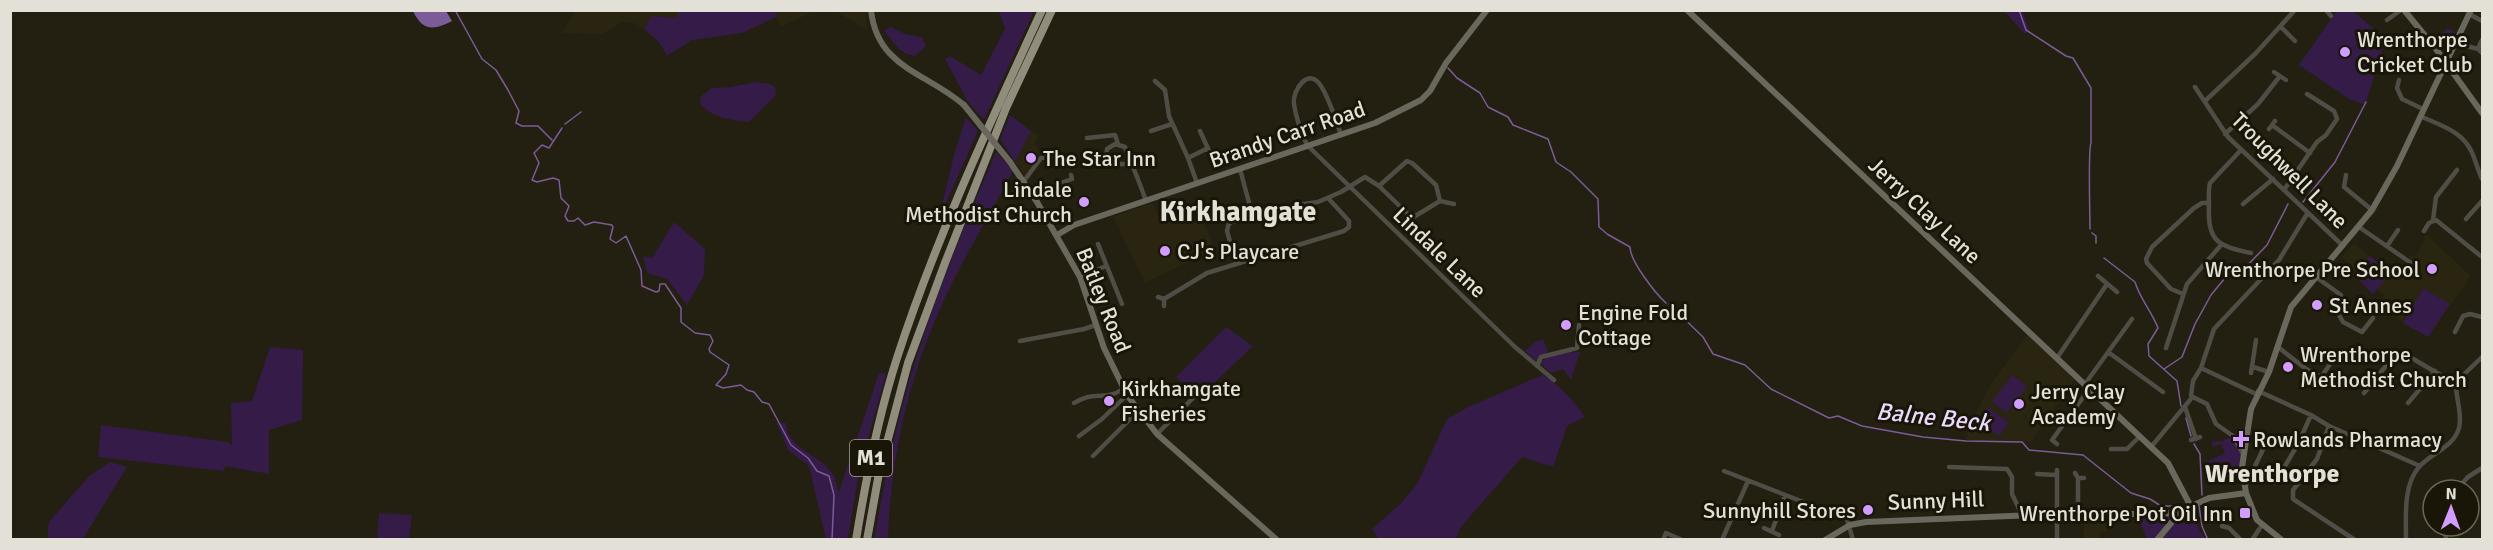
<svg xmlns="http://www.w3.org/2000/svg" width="2493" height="550" viewBox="0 0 2493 550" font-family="Signika,sans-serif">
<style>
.built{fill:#2a2510}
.green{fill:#351b48}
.water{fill:#7c5c98}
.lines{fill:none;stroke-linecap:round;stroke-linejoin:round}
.stream{stroke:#7c5c98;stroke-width:1.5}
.street{stroke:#4f4d46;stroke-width:4.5}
.secondary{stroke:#6a675c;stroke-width:6}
.highway{stroke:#918d7c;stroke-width:8}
.secondary-bridge{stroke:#6a675c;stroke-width:6}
.poi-dot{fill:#d19dfe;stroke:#191608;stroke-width:2}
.labels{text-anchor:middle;stroke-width:6;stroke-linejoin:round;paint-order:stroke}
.shield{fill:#191608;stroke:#a6a399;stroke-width:1.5}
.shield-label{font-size:21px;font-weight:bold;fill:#e2e0d7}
.poi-label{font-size:22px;fill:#e2e0d7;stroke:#191608;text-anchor:start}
.street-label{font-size:22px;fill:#e2e0d7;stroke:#191608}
.water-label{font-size:24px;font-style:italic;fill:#ebdafd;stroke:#191608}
.quarter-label{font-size:26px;font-weight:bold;fill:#e2e0d7;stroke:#191608}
.district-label{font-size:28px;font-weight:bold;fill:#e2e0d7;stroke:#191608}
</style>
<rect width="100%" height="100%" fill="#231f11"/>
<path class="built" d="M572,11h106v7l-26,-2 -8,13 -10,-6 -12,-1 -19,12 -41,-1 12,-20z
M777,11v-1l38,1 -35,16 -4,-10z
M835,11h31l1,19z
M1031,131l8,4 -4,8 3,5v11l-13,18 -10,-15z
M1152,203l10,18 38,-13 14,41 -69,34 -32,-66z
M2426,234l45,42 -43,61 -25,-14 -25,-19 7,-9 -8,-5 -4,4 -20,-20 2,-3 -13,-14 12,-14 43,35 13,-23 6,2z
M2029,332l48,45 -46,65 -65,-1 1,-12 24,-45z
M2084,516l11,1h18l-7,14 -7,2v6h-16z"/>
<path class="green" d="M678,11v-1l99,1 -1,6 -34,16 -50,7 -25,16 -8,-14 -15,-13 8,-13 26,2z
M999,11h35l-50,109 -16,-18 -23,-43 5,-3 31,19 24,-46z
M2004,11h18l7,18 -4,5z
M2337,11h16l33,28 -21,66 -16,-6 -50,-34z
M891,27l14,7 17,3 4,9 -11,10c-15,-2 -23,-15 -31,-26z
M2447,28l8,4 -8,17 -3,1 -9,-10z
M756,82l14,2 5,3 1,8 -27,27c-17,-2 -39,-4 -49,-19l1,-7 11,-8 19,-1z
M1010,115l21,16 -16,31 -15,-23z
M966,117l12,14 -40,90 17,-70z
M996,152l17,19c-24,46 -52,90 -73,138 -33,74 -49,150 -52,230l-14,1c7,-40 14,-79 24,-117 23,-93 60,-183 98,-271z
M674,222l31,27 -1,26 -17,30 -20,-26 -20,-6 -4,-17 9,2z
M2370,256l21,17 -18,21 -20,-20z
M2423,288l27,16 -22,33 -25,-14z
M1226,327l27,19 -55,52 -22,-21z
M1543,339l5,13 -12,9 -11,-10 10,-9z
M270,347l33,3 -1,70 -33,10v44l-44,-8 -1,5 -126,-14 3,-32 127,17 4,3 -1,-42 21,-2z
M1580,352l-9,28 -8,-11 -12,4 -11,-10c10,-11 26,-10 40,-11z
M879,373l7,1 -27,98 -11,67h-22l-17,-73 -21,-16 -11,-27h9c1,26 34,31 47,51 3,5 4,13 6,18z
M1542,375c16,8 33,27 43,42l-18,9 -14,41 -31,-10 -62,71 -4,11h-78l-6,-10 29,-26 16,-19 30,-65 21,-12z
M2012,375l15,11 -20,27 -15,-11z
M1987,407l22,15 -9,14 -22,-14z
M2227,438h6l10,16v20l-11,3 -4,-11 -22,10 -2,-13 21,-10 -4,-9 -8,3 -2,-5 12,-1z
M110,462l17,5 -44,72h-36l2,-17 40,-46z
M2181,511c18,8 14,15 25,28h-59l-10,-24z
M379,513l33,2 -3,24h-32z"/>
<path class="water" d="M413,11h33l6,10c-18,9 -29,11 -39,-10z"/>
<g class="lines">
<path class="stream" d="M455,10l27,49 14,11 12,20 11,21 -3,12 6,3h16l14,14
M2019,10l7,20 40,26 7,2 18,30v55c-3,6 -1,73 -1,86
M1448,68l9,10 23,15 8,14 20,10 5,8 35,14 8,23 15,10 27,27 1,28 7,6
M565,124l16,-12
M562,128l-13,20 -7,-3 -8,8 5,10 -7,17 5,2 16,-4 6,2 2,18 8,8 -4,10 3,5h6l4,-3 7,7 9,-3 18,3 1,2 -3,12 6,4 10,-7 15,34 1,16 14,6 3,-1 1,-7h5l16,24v14l14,11 15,2 3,6 -4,8 1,3 19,13 -3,9 -10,11 7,3 18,-3 6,5 7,2 8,10 7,2 22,41 17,13 9,13 12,5 5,19 -2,45
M2303,202l32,-40 31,-60
M2092,233l4,3v7
M1607,234l23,13c0,14 25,46 36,56
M2104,258l31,24c5,17 17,30 23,46l-10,16 1,12 28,25 4,25
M1669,304l34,33 10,17 32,11 26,24 58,29 9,-2 24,10 61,11 43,4 56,1 7,8 54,5 48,38 19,6 11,7h20
M2164,369l18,-12 13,-33 16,-29 19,-23 7,4 30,-31 21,-41
M2186,418l5,18
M2194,444l6,10 2,41
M2199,506l3,20 6,14"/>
<path class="street" d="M2326,10l5,6
M2469,14l13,7
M2387,20l14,-10
M2281,27l14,14
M2463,45l15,4 4,4
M2478,49l4,-9
M2274,72l12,8
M2399,80l-2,8 5,11 21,10
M1155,81l10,9 4,26 19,42 9,25
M2195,87l33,50 115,109
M2205,101l51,-48 39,-43
M2420,116c17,8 39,14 49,31 6,9 8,22 13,32
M2272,125l38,28
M2269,129l6,-8
M1151,131l21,-7
M1200,131l10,22
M1341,134c-6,-15 -11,-34 -20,-48 -12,-20 -29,4 -27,18 2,14 7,28 13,41l208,202 39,33
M2225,134l33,-30 22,-28
M1087,138l28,-3 3,9
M2241,150l-31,33c-2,8 -1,16 -1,24 -2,35 10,39 42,46
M1188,158l20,-10
M1132,164h-21l-5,-6 1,-9 8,-5 10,3c7,18 15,36 21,54
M1240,169l12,45
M2346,175l-2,12 28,23
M1024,181l17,-23 12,-1 9,3 11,-5
M1028,187h6l5,4 -2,11
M2284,190l33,-48 9,-7 11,-16 -3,-8 -27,-17
M1039,191l33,-12 -1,-4
M1440,201l14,3
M2243,204l30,-25
M2466,219l16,-18
M2433,220l3,-23 21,-27
M2359,227l55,38
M2424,231l5,-8 7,-3 46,37
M1098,244l24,60
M2387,246l11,-16
M1236,263l-9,-32 2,-8 42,-14 47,-7 23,-10 24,-15 14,9 33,32 28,-17 -4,-16 -24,-22 -5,-2 -28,25
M2098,276l19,16
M1080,277l26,-11
M2316,277l25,18 -2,20 4,7 19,10 11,-14
M2183,294l-12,-5 -24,-26 -1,-4 6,-12 42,-39 8,-5h7
M1158,297l6,2v7
M1164,299l43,-26 137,-42 5,-4v-6l-21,-23
M2455,332l8,-16 7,-2 12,3
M1020,341l64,-12 12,-4
M2278,347l28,22 15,8 12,-17
M2166,348l21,-64 35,-40
M2108,352l55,40
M2325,355l15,8
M2057,358l50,-74
M1537,366l4,-9 36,-9 2,-23
M2253,367l16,5
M2201,368l13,-39 65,-69 28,-46
M2251,373l5,-33
M2085,384l47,-65
M2258,391l53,24 18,11
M2364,393l29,-36 10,-4 53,31
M1074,403c4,-2 9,-5 14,-6 14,-3 20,2 35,-8
M2408,403l27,-32
M2185,407l11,32
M1157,434l37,-37
M1079,436l23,-17 25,-24
M2191,440l9,-3
M2057,444l-5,-4 38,-52
M2151,447l39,-47
M2111,449h16l12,-12
M2243,454l-10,-18 -17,-12 -9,-20 -16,-8 2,-15 8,-13 55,26
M1093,456l45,-45
M1949,467l58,2 5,8v17l10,21
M2057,470v70
M1724,471l123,48 6,21
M2075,473l3,5h6
M2037,474l19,1
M2078,478v35
M2275,483l23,-39 13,-29
M2245,487l23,-48
M2456,490l12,-13 14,-9
M2222,526l7,2 12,12
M2445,526l1,14
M1764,528l15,7
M1772,531l13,-36
M1663,540l3,-7 16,7
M1722,540l26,-59
M2252,540l10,-15
M2355,540l-62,-41v-9l24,-31 12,-33 91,40
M2406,540c0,-23 -3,-55 13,-73 12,-14 35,-20 40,-39 4,-14 -4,-31 -3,-46l26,-25"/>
<path class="secondary" d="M871,10c6,58 55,62 93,95
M1687,10l481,453 22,42
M2404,10l32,39 46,64
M1010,162l27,40 43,75 24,71 23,47 30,39 120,106
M1057,235l17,-10 301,-102 46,-23 9,-9 16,-28 41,-53
M1825,540l25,-15 16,-3 190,-8h107l18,-3 28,-13 37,-5
M2157,540l24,-29
M2282,540l-25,-20 -11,-27 -4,-26 9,-58 18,-37 22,-65 81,-97 25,-44 74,-156"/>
<path class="highway" d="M856,540c10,-62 22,-123 41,-182 39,-120 92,-233 145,-348
M867,540l12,-67 29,-110 37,-100 61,-155 46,-98"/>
<path class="secondary-bridge" d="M964,105l46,57"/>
</g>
<g class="poi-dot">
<circle cx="2345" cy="52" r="6"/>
<circle cx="1031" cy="158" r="6"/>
<circle cx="1084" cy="202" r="6"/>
<circle cx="1165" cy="251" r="6"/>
<circle cx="2432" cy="269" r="6"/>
<circle cx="2317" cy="305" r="6"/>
<circle cx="1566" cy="325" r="6"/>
<circle cx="2288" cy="367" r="6"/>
<circle cx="1109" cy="401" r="6"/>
<circle cx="2019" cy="404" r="6"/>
<path d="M2238 430h6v6h6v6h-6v6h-6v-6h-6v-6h6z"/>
<circle cx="1868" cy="510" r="6"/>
<rect x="2239" y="507" width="12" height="12" rx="3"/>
</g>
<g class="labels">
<rect class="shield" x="850" y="440" width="42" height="36" rx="4.5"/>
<g class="shield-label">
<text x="871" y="465">M1</text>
</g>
<g class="poi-label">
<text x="2357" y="47">Wrenthorpe<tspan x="2357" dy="25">Cricket Club</tspan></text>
<text x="1043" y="166">The Star Inn</text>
<text x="1072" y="197" text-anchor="end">Lindale<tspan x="1072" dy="25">Methodist Church</tspan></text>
<text x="1177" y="259">CJ's Playcare</text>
<text x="2420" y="277" text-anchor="end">Wrenthorpe Pre School</text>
<text x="2329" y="313">St Annes</text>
<text x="1578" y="320">Engine Fold<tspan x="1578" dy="25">Cottage</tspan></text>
<text x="2300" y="362">Wrenthorpe<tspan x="2300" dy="25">Methodist Church</tspan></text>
<text x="1121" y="396">Kirkhamgate<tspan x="1121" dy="25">Fisheries</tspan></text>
<text x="2031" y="399">Jerry Clay<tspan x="2031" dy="25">Academy</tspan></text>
<text x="2253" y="447">Rowlands Pharmacy</text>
<text x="1856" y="518" text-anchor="end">Sunnyhill Stores</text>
<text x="2233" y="521" text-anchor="end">Wrenthorpe Pot Oil Inn</text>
</g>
<g class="street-label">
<text transform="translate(1287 134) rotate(-19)" y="8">Brandy Carr Road</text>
<text transform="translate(2290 170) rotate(45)" y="8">Troughwell Lane</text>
<text transform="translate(1925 210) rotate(43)" y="8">Jerry Clay Lane</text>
<text transform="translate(1440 252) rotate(44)" y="8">Lindale Lane</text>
<text transform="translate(1104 300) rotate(68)" y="8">Batley Road</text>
<text transform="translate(1936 500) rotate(-2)" y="8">Sunny Hill</text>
</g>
<g class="water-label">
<text transform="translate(1933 417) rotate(6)" y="8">Balne Beck</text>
</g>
<g class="quarter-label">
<text x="2272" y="482">Wrenthorpe</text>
</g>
<g class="district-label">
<text x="1238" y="221">Kirkhamgate</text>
</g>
</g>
<rect width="2493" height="550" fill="none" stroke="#e2e0d7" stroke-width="24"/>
<g transform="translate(2451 508) rotate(1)"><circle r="28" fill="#191608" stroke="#69675b" stroke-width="1.5"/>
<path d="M0-4.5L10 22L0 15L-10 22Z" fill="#d19dfe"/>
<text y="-9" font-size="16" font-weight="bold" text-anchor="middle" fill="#e2e0d7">N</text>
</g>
</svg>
